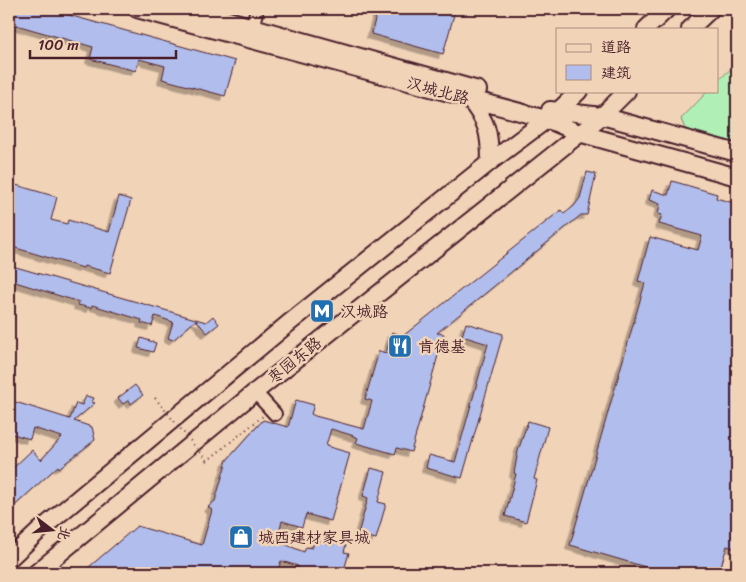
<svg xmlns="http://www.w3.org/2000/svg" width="746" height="582" viewBox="0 0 746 582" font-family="Sriracha,'LXGW WenKai TC',sans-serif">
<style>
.green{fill:#b0f0b7;stroke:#7d8871}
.building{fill:#b0bded;stroke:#4a1f2b;filter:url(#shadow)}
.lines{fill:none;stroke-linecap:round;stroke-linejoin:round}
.minor-casing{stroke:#4a1f2b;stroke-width:16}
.major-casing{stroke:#4a1f2b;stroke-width:20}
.path{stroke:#4a1f2b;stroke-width:2;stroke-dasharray:1 4;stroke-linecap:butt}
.minor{stroke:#f1d3b7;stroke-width:12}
.major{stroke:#f1d3b7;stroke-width:16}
.path-bridge{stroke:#4a1f2b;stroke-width:2;stroke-dasharray:1 4;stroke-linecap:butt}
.labels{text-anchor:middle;stroke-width:5;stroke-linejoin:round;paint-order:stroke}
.street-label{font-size:16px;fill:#4a1f2b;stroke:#f1d3b7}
.poi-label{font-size:16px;fill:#4a1f2b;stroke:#f1d3b7;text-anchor:start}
</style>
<defs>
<filter id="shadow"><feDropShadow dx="-4.5" dy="4.5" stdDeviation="0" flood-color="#0004"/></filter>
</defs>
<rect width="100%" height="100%" fill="#f1d3b7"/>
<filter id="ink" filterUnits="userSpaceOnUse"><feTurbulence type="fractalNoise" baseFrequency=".02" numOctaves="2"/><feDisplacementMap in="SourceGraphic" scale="10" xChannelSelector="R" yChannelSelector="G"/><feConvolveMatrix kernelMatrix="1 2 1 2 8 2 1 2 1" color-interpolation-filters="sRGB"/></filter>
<g filter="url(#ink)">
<path class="green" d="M737,63v80l-52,-14 -4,-10 27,-28h9v-9z"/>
<path class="building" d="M9,9h38l188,52 -10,35 -63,-17 3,-13 -26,-7 -3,12 -46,-12 3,-12 -84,-24z
M378,9l77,2 -12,43 -72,-20z
M587,172l9,2 -9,41h-6l-144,118 7,1 -33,118 -14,-4 -2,6 -39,-11 2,-5 -7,-3 -20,-6 -5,17 24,7 -19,68 -25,-7 -4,13 -20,-6 -5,20 27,11 2,-5 6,1 3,-8 18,5v-3l13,3 -2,7 5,1 -5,17 -5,-2 -1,5h-40v-7l-17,-5 -4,12h-195l55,-47 65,19 10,-35 -4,-3 7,-6 12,-41 36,-40 25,7 8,-27 18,5 -3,9 4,2 49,13 8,-28 -7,-2 14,-48 7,2 6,-21 11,4 158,-126 3,4 10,-8 6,-8z
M672,181l45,13 -1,4 21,6v18l-4,15 4,2v310l-10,-3 -8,27h-53l-96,-28 75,-262 -7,-2 12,-44 48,13 4,-14 -43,-12 3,-9 -4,-1 2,-10 -11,-4 3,-10 16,5z
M9,183l48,14 -6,23 16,4 1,-4 41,12 10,-36 12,4 -21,73 -26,-7 -1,2 -74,-22z
M9,265l197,57 7,-6 6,8 -12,9 -11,-13 -23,20 -5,-2 5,-16 -18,-6 -3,10 -11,-3 1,-3 -50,-15 -1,3 -13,-3 1,-3 -70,-22z
M466,323l37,11 -41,144 -36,-10 3,-13 26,7 33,-118 -26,-8z
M141,338l15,5 -3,9 -15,-4z
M135,385l8,10 -12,9 -2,-4 -6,4 -5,-6z
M86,396l8,2 -2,4 3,1 -21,18 18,6 3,13 -36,28 -1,-2 -49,45v-39l23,-22 9,10 21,-23 -29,-9 -3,11 -21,-6v-33l61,19 6,-16 6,2z
M528,421l20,6 -14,52 3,1 -11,42 -21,-6 11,-42 -2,-1 4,-22z
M371,468l15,4 -8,30 8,2 -10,35 -18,-5 10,-36 -5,-2z"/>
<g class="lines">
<defs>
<path id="minor" d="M250,35l7,-26
M255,392l20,22"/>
<path id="major" d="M137,9l409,110 33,14 158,44
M189,9l289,81
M646,29l21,-20
M690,29l21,-20
M468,98c19,23 22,34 22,64
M550,110l52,6 135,37
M9,559l30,-28 250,-208 201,-161 67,-50 22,-21
M36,573l219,-181 347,-276 25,-25"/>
</defs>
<use href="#minor" class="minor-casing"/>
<use href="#major" class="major-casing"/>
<path class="path" d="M207,461l56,-45"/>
<use href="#minor" class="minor"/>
<use href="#major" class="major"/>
<path class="path-bridge" d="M155,398l52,63"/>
</g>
</g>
<defs>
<symbol id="metro-square" viewBox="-11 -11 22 22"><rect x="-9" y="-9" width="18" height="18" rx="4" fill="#1f6fb2" stroke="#f1d3b7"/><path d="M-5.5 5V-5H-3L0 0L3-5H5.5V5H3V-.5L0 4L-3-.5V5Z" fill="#fff"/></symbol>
<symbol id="restaurant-square" viewBox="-11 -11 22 22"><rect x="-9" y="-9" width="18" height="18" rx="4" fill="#1f6fb2" stroke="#f1d3b7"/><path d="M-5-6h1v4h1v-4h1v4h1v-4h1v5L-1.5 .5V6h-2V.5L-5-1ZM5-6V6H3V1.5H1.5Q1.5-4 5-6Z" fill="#fff"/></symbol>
<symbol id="shop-square" viewBox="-11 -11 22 22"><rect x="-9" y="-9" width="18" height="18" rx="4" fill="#1f6fb2" stroke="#f1d3b7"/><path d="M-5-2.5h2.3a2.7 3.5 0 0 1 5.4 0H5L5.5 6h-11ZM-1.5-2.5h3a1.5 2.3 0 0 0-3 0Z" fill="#fff"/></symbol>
</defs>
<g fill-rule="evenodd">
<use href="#metro-square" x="308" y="297" width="28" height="28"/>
<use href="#restaurant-square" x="386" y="332" width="28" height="28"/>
<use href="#shop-square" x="227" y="523" width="28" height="28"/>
</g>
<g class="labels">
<g class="street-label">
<text transform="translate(438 90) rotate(15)" y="6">汉城北路</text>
<text transform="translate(294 360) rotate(-39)" y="6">枣园东路</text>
</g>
<g class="poi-label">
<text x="340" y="317">汉城路</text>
<text x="418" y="352">肯德基</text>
<text x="258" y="543">城西建材家具城</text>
</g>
</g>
<rect width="746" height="582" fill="none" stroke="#f1d3b7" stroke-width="30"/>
<rect x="15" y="15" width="716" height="552" fill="none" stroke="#4a1f2b" stroke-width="2" filter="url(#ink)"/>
<rect x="556" y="28" width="162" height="65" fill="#f1d3b7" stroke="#ae8b7f"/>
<rect x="566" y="44" width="25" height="8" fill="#f1d3b7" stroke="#ae8b7f"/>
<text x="601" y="52" font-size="15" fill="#4a1f2b">道路</text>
<rect x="566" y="65" width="25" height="15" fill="#b0bded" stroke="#ae8b7f"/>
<text x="601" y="78" font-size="15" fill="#4a1f2b">建筑</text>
<g transform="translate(52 530) rotate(106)" stroke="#f1d3b7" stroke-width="4" paint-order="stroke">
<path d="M0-4L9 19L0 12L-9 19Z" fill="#4a1f2b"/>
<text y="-8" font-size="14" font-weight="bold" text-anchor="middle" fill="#4a1f2b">北</text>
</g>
<path d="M30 50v8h146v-8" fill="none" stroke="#4a1f2b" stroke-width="2.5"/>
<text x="38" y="50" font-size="15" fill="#4a1f2b" stroke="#f1d3b7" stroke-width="4" paint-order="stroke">100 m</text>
</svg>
